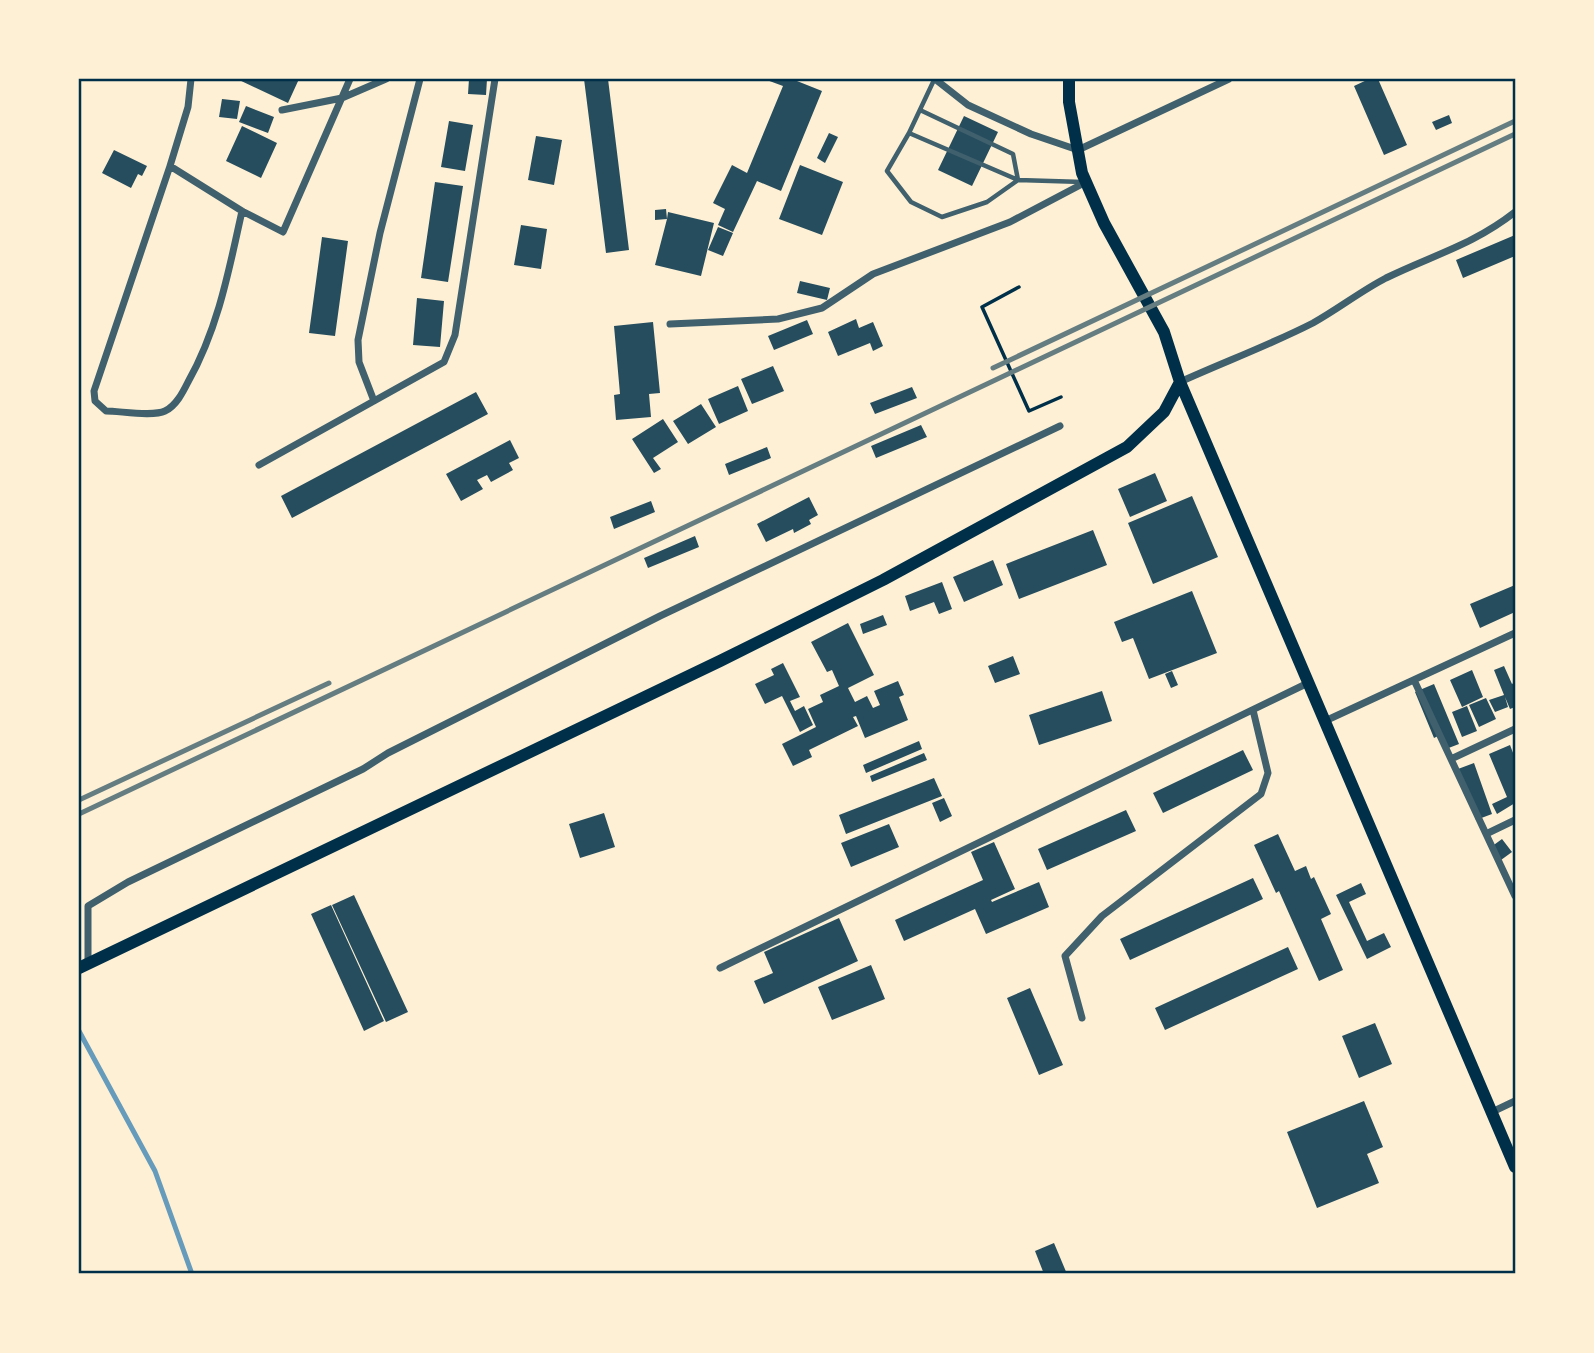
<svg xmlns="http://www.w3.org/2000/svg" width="1594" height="1353" viewBox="0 0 1594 1353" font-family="Raleway,sans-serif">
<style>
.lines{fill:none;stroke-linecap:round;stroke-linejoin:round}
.stream{stroke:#669bbc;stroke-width:5}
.building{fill:#264d5e}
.path{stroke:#003049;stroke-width:3.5}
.service{stroke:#3f606c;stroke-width:4.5}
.minor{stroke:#3f606c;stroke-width:7}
.secondary{stroke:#003049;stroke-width:12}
.rail{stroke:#657d81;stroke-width:5}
.neatline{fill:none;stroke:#003049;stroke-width:2.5}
</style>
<rect width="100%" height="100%" fill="#fdf0d5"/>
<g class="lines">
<path class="stream" d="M79,1031l76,140 37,103"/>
</g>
<path class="building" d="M237,79h62l-11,24z
M469,79h18l-1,16 -18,-1z
M584,79h24l21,171 -23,3z
M764,79h28l30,12 -41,100 -24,-10 -24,51 -15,-7 7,-16 -12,-6 19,-38 15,8 36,-87z
M1369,79h9l29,66 -23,10 -30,-69z
M222,99l18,2 -3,18 -18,-2z
M246,106l28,11 -6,16 -29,-11z
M1449,115l3,8 -16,7 -4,-8z
M964,116l34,16 -26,54 -34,-16z
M449,121l24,4 -8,46 -24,-4z
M242,126l35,17 -16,35 -35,-17z
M829,133l9,4 -13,26 -8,-5z
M536,136l26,4 -8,45 -26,-5z
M114,150l33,16 -5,10 -4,-2 -7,14 -29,-15z
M800,165l43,17 -21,53 -43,-16z
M435,182l28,4 -15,96 -27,-4z
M666,209l1,10 1,-7 46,11 -13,53 -46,-11 12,-46 -12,1v-10z
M521,225l26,4 -6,40 -27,-4z
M718,227l15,6 -10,23 -15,-6z
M1515,235v21l-52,22 -7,-18z
M322,237l26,4 -13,95 -26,-3z
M800,281l30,7 -3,12 -30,-7z
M417,298l27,3 -4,46 -27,-2z
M856,319l3,9 14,-6 10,24 -10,5 -3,-8 -32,13 -10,-24z
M807,320l6,14 -39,16 -6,-14z
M653,322l7,71 -11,1 2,23 -35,3 -2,-25 6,-1 -6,-68z
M773,366l11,25 -32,13 -11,-25z
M738,386l10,25 -29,13 -11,-25z
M912,387l5,11 -42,16 -5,-11z
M476,392l12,22 -196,104 -11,-22z
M701,404l15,23 -28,17 -15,-23z
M663,419l15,23 -25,16 8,11 -7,4 -22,-34z
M921,425l6,12 -51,21 -5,-12z
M510,440l9,18 -10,5 4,7 -22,12 -4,-7 -10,5 6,9 -22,12 -15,-27z
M767,447l4,11 -42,17 -4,-11z
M1155,473l12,28 -37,16 -12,-28z
M1192,496l26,61 -65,27 -25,-61z
M809,497l9,18 -9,5 2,4 -17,9 -1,-4 -27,13 -9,-18z
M651,501l4,11 -41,17 -4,-12z
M1093,530l14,35 -88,34 -13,-35z
M695,536l4,11 -51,21 -4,-10z
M993,560l10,25 -39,17 -11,-25z
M942,582l10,27 -13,5 -5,-12 -24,9 -5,-15z
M1515,585v27l-35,16 -10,-24z
M1192,591l25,62 -68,26 -16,-41 -11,4 -8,-20z
M883,615l4,10 -24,9 -3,-10z
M848,623l26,52 -26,13 7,14 12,-6 6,12 7,-3 -6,-14 24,-10 6,14 -5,2 9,23 -43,18 -9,-22 -3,1 5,9 -49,24 3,7 -19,9 -11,-22 34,-17 -8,-18 15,-7 -3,-7 19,-9 -7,-16 -5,2 -16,-30z
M1013,656l7,18 -25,9 -7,-17z
M783,663l17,34 -10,4 5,10 9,-5 9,19 -13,7 -18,-36 -17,8 -10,-20 19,-9 -3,-6z
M1504,666l8,18 3,-2v25l-5,2 -5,-12 3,10 -13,5 -6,-12 15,-5 -10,-25z
M1472,670l11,27 -21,10 -12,-27z
M1172,671l6,14 -7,3 -6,-14z
M1434,684l25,60 -13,5 -6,-14 -6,3 -19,-46z
M1102,691l10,30 -73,24 -10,-30z
M1486,698l10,21 -17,8 -10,-22z
M1467,706l10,25 -15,6 -10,-25z
M919,741l3,8 -56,24 -3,-8z
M1510,745l5,13v45l-18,11 -5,-10 15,-7 -18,-43z
M1243,750l10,20 -90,43 -10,-20z
M924,753l3,7 -55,22 -2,-6z
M1474,763l18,51 -16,6 -18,-51z
M934,778l8,18 -96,38 -7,-19z
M944,798l8,18 -12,6 -8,-19z
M1126,810l10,21 -89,39 -9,-21z
M604,813l11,34 -35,11 -11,-34z
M889,824l10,23 -48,20 -10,-24z
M1278,834l17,37 11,-5 5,13 3,-2 17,37 -10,5 22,51 -24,11 -40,-90 -3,2 -22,-48z
M1502,839l10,13 -11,8 -10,-13z
M994,842l21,47 -24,11 1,2 47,-20 10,25 -63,27 -11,-25 -71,32 -9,-21 88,-40 -12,-28z
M1253,878l10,21 -133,61 -10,-21z
M1361,883l5,11 -17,8 18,39 17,-8 7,14 -24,12 -31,-64z
M354,895l54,117 -22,10 -54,-117z
M331,905l53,116 -20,10 -53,-117z
M839,918l19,43 -94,43 -10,-23 19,-8 -9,-21z
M1288,947l10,22 -133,61 -10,-22z
M871,965l14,34 -53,21 -14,-33z
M1030,988l33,77 -24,10 -32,-77z
M1375,1023l17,41 -33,14 -17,-42z
M1364,1101l19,46 -16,7 12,29 -62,25 -30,-76z
M1054,1243l13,31h-23l-9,-23z"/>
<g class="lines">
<path class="path" d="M1019,287l-37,20 47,104 32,-14"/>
<path class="service" d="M934,80l-25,53 109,47 65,2
M909,133l-22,38 24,31 31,15 45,-15 31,-22 -5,-26 -93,-44"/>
<path class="minor" d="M191,79l-3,28 -18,59 72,45 41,21 67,-153
M935,79l33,26 63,29 47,16 151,-71
M282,110l60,-12 44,-19
M170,166l-76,225 1,10 11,10c14,0 47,6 59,0 11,-5 18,-19 23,-29 30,-53 41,-112 54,-171
M670,324l108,-5 44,-11 51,-34 137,-52 76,-40
M1180,382c44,-20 90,-37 133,-59 25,-14 48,-32 73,-45 47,-23 87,-33 129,-66
M374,401l-15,-39 -1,-22 22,-107 40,-154
M259,465l185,-103 11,-27 40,-256
M1414,680l101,216
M1325,721l190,-88
M1451,759l64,-30
M1486,834l29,-14
M88,963v-57l40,-24 235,-113 25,-16 272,-137 400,-190
M720,968l588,-285
M1082,1018l-17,-62 37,-40 159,-122 7,-21 -15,-63
M1492,1112l23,-11"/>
<path class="secondary" d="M1180,382l335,785
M79,968l641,-307 163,-81 244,-133 37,-35 16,-30 -16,-50 -60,-109 -22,-50 -13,-71v-23"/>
<path class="rail" d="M993,368l522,-247
M79,800l250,-117
M79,814l1436,-680"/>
</g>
<rect width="1594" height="1353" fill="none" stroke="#fdf0d5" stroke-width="161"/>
<rect x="80" y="80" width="1434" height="1192" class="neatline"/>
</svg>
